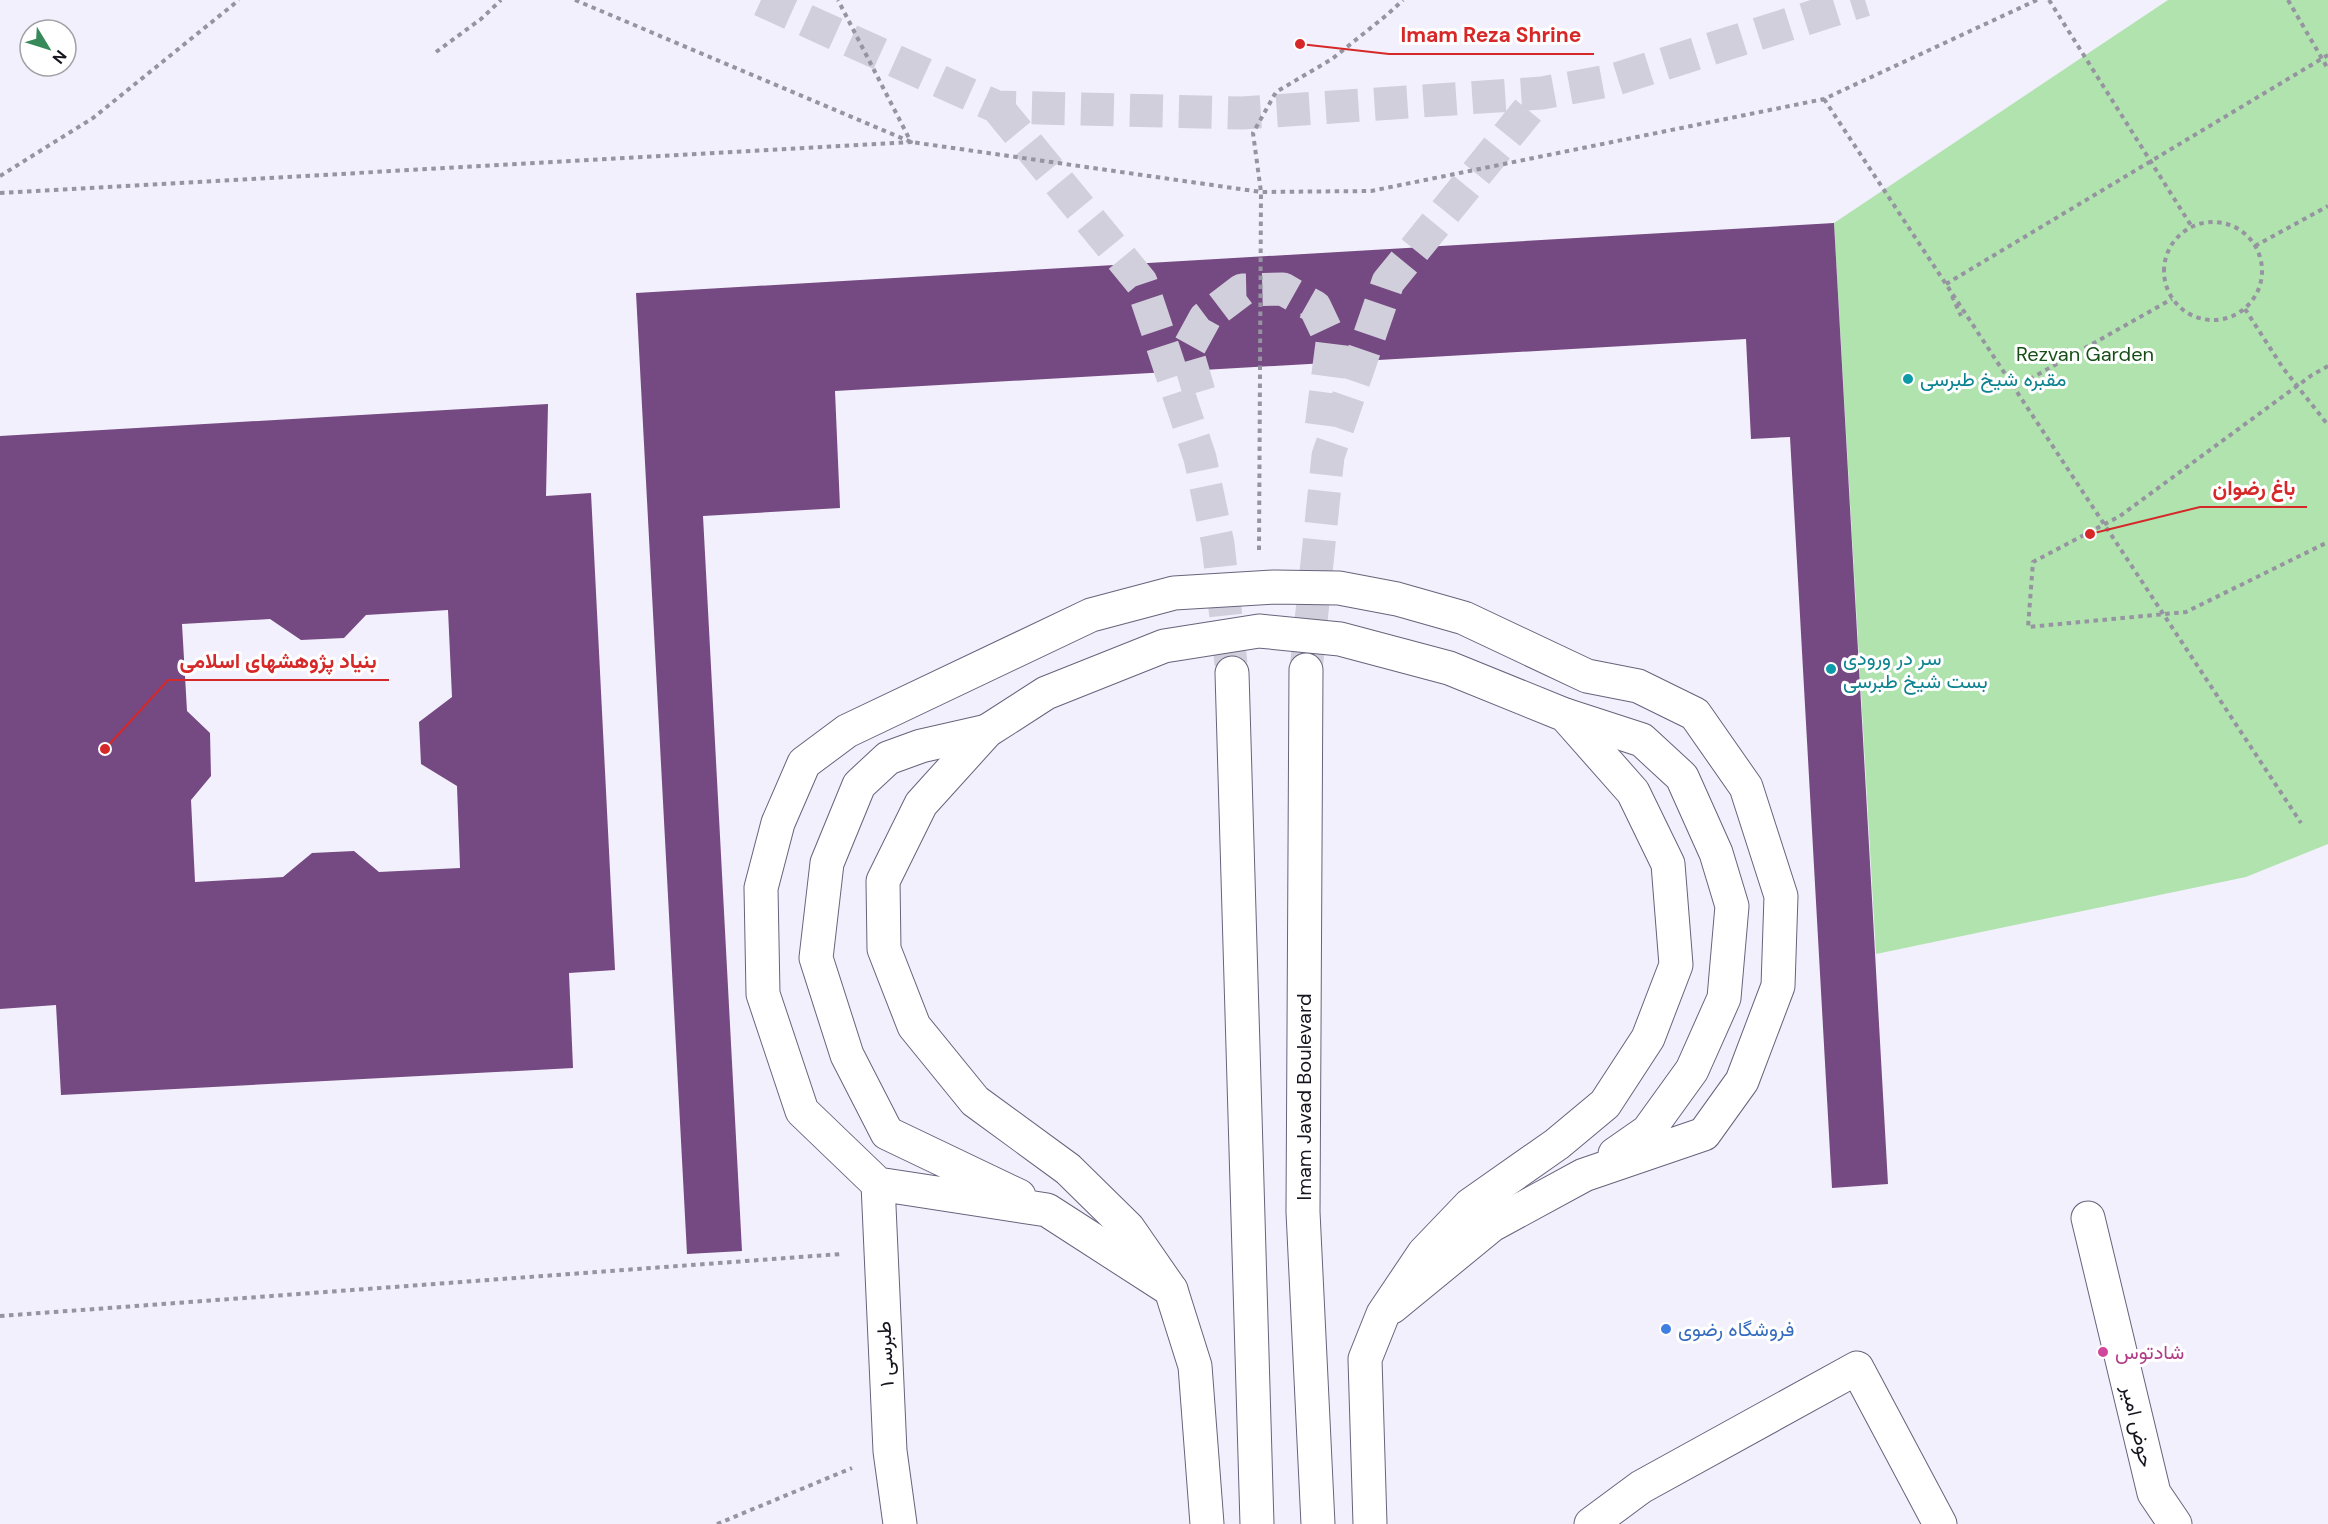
<svg xmlns="http://www.w3.org/2000/svg" width="2328" height="1524" viewBox="0 0 2328 1524" font-family="'DM Sans',Vazirmatn,sans-serif">
<style>
.green{fill:#b0e3ae}
.building{fill:#754981;fill-rule:evenodd}
.lines{fill:none;stroke-linecap:round;stroke-linejoin:round}
.major-tunnel{stroke:#d1cfdb;stroke-width:33;stroke-dasharray:33 16;stroke-linecap:butt}
.minor-casing{stroke:#67637c;stroke-width:35}
.major-casing{stroke:#67637c;stroke-width:35}
.path{stroke:#9694a0;stroke-width:4;stroke-dasharray:4.5 4.5;stroke-linecap:butt}
.minor{stroke:#fff;stroke-width:33}
.major{stroke:#fff;stroke-width:33}
.culture-dot{fill:#0f9aa8;stroke:#fff;stroke-width:2}
.shop-dot{fill:#3f7fe0;stroke:#fff;stroke-width:2}
.hotel-dot{fill:#d1479c;stroke:#fff;stroke-width:2}
.labels{text-anchor:middle;stroke-width:6;stroke-linejoin:round;paint-order:stroke}
.park-label{font-size:20px;fill:#154f17;stroke:#fff}
.culture-label{font-size:20px;fill:#0d838f;stroke:#fff;text-anchor:start}
.street-label{font-size:20px;fill:#16141e;stroke:#fff}
.shop-label{font-size:20px;fill:#366cbe;stroke:#fff;text-anchor:start}
.hotel-label{font-size:20px;fill:#b23c85;stroke:#fff;text-anchor:start}
.leader{fill:none;stroke:#d62828;stroke-width:2}
.callout-dot{fill:#d62828;stroke:#fff;stroke-width:2}
.callout-label{font-size:21px;text-anchor:middle;font-weight:bold;fill:#d62828;stroke:#fff;stroke-width:6;stroke-linejoin:round;paint-order:stroke}
</style>
<rect width="100%" height="100%" fill="#f2f0fc"/>
<path class="green" d="M2168,0h160v844l-82,33 -370,77 -42,-731z"/>
<path class="building" d="M1834,223l54,961 -56,4 -42,-751 -39,2 -5,-100 -911,52 5,117 -137,8 39,735 -55,3 -51,-961z
M548,404l-2,92 45,-3 24,477 -46,3 4,95 -512,27 -5,-90 -56,4v-573zM448,610l4,87 -33,25 2,42 36,22 3,82 -81,4 -25,-21 -42,2 -29,24 -88,5 -4,-82 20,-24 -1,-43 -23,-22 -5,-87 88,-5 31,21 43,-2 22,-23z"/>
<g class="lines">
<path class="major-tunnel" d="M761,0l236,107 245,6 300,-20 71,-13 252,-80
M997,107l144,175 59,176 18,86 14,129
M1199,392l-12,-41 18,-33 37,-28 41,-1 32,18 17,36 -12,93
M1306,670l22,-214 60,-174 154,-189"/>
<defs>
<path id="minor" d="M1565,715l77,25 40,37 34,76 16,53 -8,92 -32,72 -44,61 -33,23
M987,731l-66,15 -33,12 -29,27 -32,78 -11,95 31,97 40,78 132,63
M878,1184l12,267 10,73
M2088,1218l66,275 21,31
M1171,1290l-124,-80 -169,-26 -76,-73 -39,-117 -2,-106 17,-65 26,-60 43,-32 244,-116 83,-22 100,-6 65,1 58,11 67,19 123,58 51,10 57,28 51,73 35,109 -3,90 -36,95 -38,53 -120,41 -92,50 -100,82
M1591,1524l50,-37 216,-119 83,156"/>
<path id="major" d="M1306,670l-3,542 15,312
M1232,673l25,851
M1207,1524l-12,-158 -24,-76 -43,-62 -60,-59 -93,-68 -61,-75 -30,-77 -1,-68 38,-77 66,-73 59,-38 118,-47 95,-15 81,8 109,29 116,47 68,77 35,72 8,101 -28,73 -43,66 -48,40 -87,61 -46,48 -41,61 -18,45 5,165"/>
</defs>
<use href="#minor" class="minor-casing"/>
<use href="#major" class="major-casing"/>
<path class="path" d="M575,0l336,142 350,50 110,-1 453,-92 213,-99
M2049,0l143,227
M2288,0l40,69
M436,52l45,-33 20,-19
M1824,99l477,724
M0,176l93,-58 146,-118
M0,193l911,-51 -73,-142
M2164 271a49 49 0 1 1 98 0a49 49 0 1 1-98 0Z
M2255,246l73,-40
M1946,284l382,-229
M1952,296l9,20
M2245,309l38,59 45,57
M2328,366l-16,9 -192,141 -87,46 -5,65 158,-15 142,-70
M2014,388l158,-89
M1259,550l2,-358 -8,-59 23,-41 56,-33 56,-45 15,-14
M0,1316l841,-62
M717,1524l135,-56"/>
<use href="#minor" class="minor"/>
<use href="#major" class="major"/>
</g>
<g class="culture-dot">
<circle cx="1908" cy="379" r="6"/>
<circle cx="1831" cy="669" r="6"/>
</g>
<circle class="shop-dot" cx="1666" cy="1329" r="6"/>
<circle class="hotel-dot" cx="2103" cy="1352" r="6"/>
<g class="labels">
<g class="park-label">
<text x="2085" y="361">Rezvan Garden</text>
</g>
<g class="culture-label">
<text x="1920" y="386">مقبره شیخ طبرسی</text>
<text x="1843" y="665">سر در ورودی<tspan x="1843" dy="23">بست شیخ طبرسی</tspan></text>
</g>
<g class="street-label">
<text transform="translate(1304 1097) rotate(-90)" y="7">Imam Javad Boulevard</text>
<text transform="translate(885 1354) rotate(-93)" y="7">طبرسی ۱</text>
<text transform="translate(2138 1426) rotate(77)" y="7">حوض امیر</text>
</g>
<g class="shop-label">
<text x="1678" y="1336">فروشگاه رضوی</text>
</g>
<g class="hotel-label">
<text x="2115" y="1359">شادتوس</text>
</g>
</g>
<path class="leader" d="M1300 44L1389 54H1594M2090 534L2200 507H2307M105 749L168 680H389"/>
<g class="callout-dot">
<circle cx="1300" cy="44" r="6"/>
<circle cx="2090" cy="534" r="6"/>
<circle cx="105" cy="749" r="6"/>
</g>
<g class="callout-label">
<text x="1491" y="42">Imam Reza Shrine</text>
<text x="2254" y="495">باغ رضوان</text>
<text x="278" y="668">بنیاد پژوهشهای اسلامی</text>
</g>
<g transform="translate(48 48) rotate(128)"><circle r="28" fill="#ffffff" stroke="#a2a1a5" stroke-width="1.5"/>
<path d="M0-4.5L10 22L0 15L-10 22Z" fill="#37895a"/>
<text y="-9" font-size="16" font-weight="bold" text-anchor="middle" fill="#16141e">N</text>
</g>
</svg>
